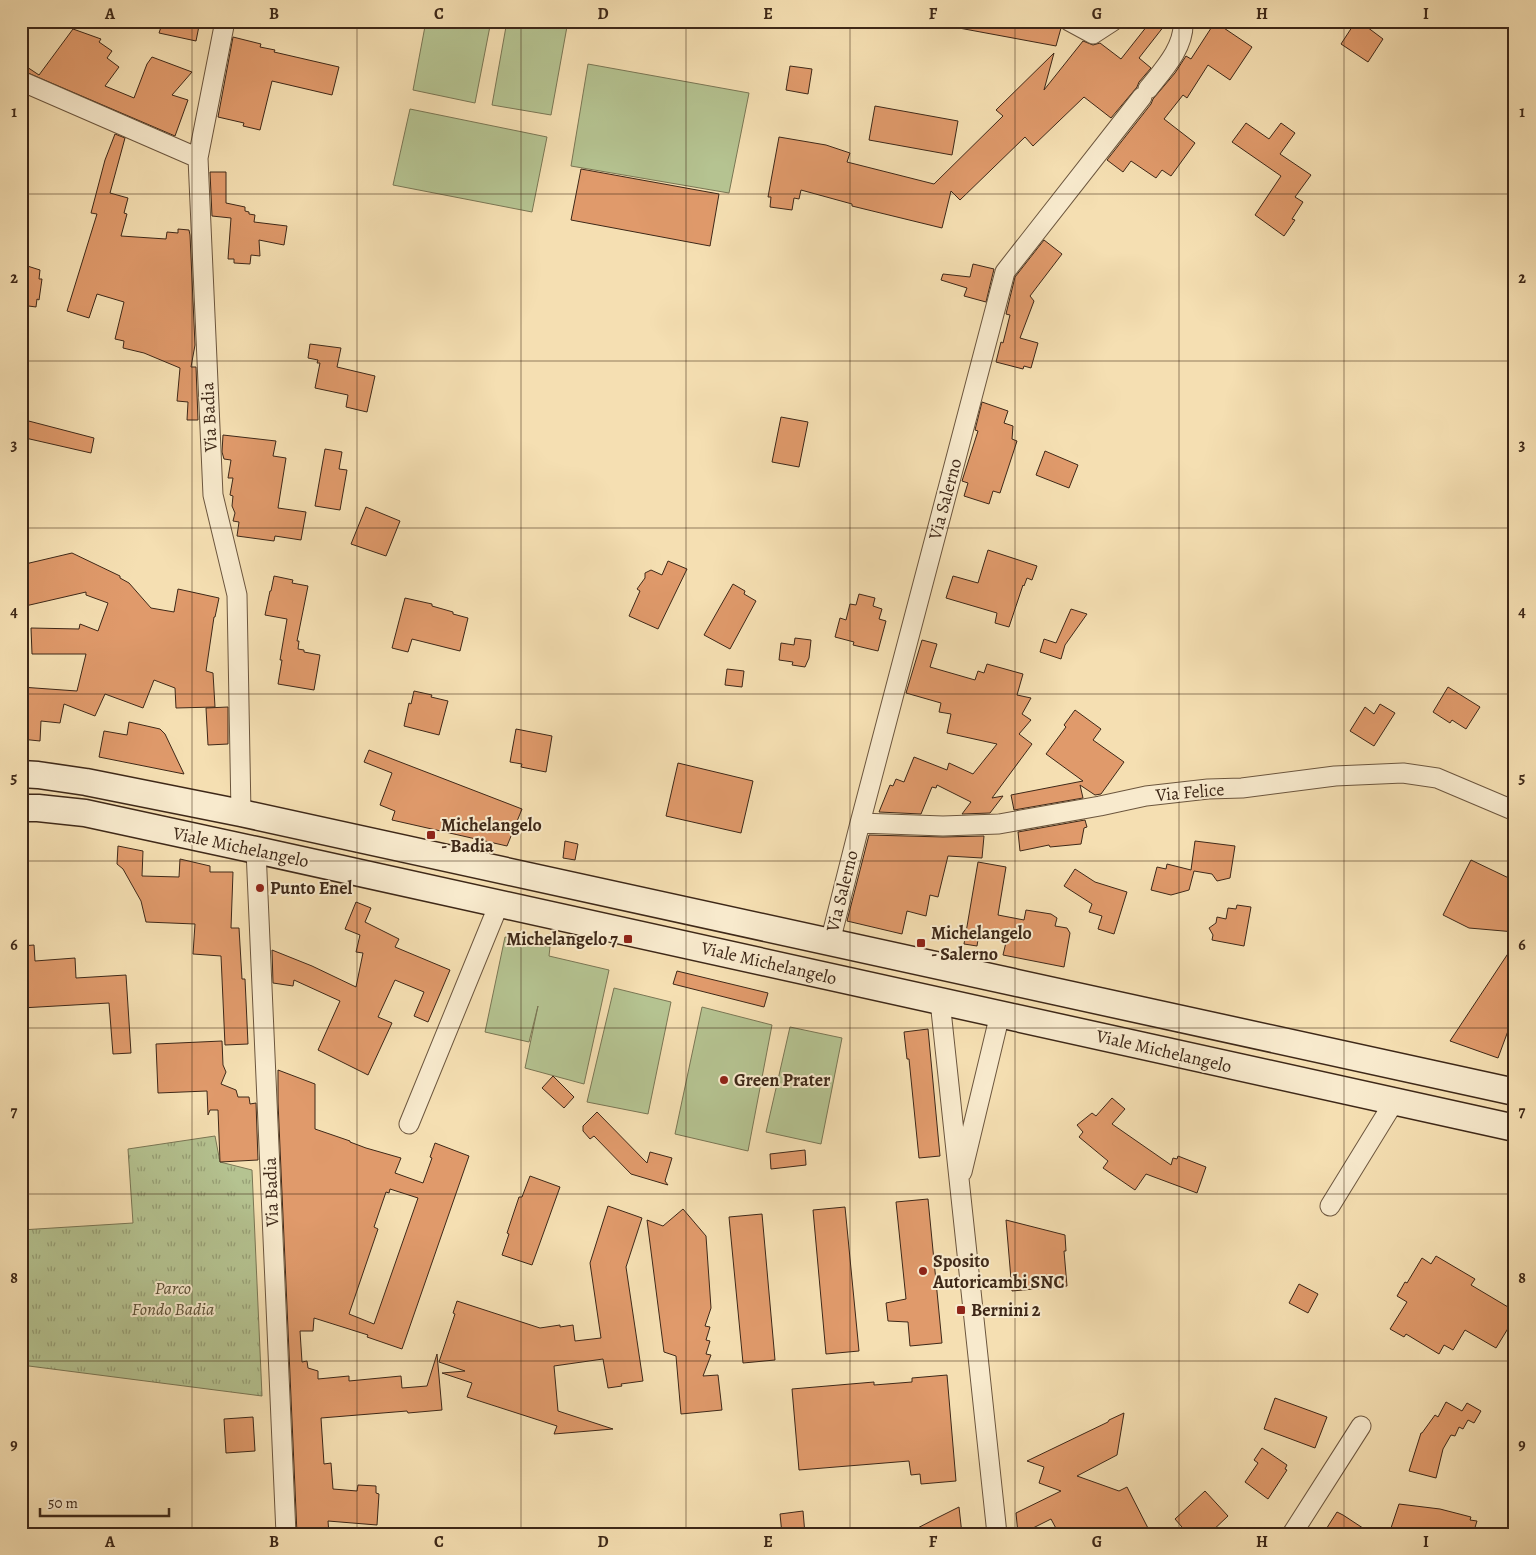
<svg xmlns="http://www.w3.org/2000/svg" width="1536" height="1555" viewBox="0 0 1536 1555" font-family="Alegreya,serif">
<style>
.green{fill:#b5c391;stroke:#7a7654}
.park{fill:url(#park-tufts);stroke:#7a7654}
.building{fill:#e09a6b;stroke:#3e2818;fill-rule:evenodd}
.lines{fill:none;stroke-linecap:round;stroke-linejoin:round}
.street-casing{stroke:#6c563e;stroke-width:21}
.secondary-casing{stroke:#3e2818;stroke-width:29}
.street{stroke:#f8eacd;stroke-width:19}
.secondary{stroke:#f8eacd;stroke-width:26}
.grid{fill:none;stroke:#3e2818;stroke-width:1;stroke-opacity:0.55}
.poi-dot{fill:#8f2418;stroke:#f8eacd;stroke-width:2}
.labels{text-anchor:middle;stroke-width:4;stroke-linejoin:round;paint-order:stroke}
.street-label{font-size:18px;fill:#3e2818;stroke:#f8eacd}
.poi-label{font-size:18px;font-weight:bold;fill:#3e2818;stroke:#f8eacd;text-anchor:start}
.park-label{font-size:18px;font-style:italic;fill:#5c4f36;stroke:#f8eacd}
.neatline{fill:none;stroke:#3e2818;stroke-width:2}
.grid-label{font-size:16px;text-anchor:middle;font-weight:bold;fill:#3e2818}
</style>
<defs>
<pattern id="park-tufts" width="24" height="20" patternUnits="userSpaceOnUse" patternTransform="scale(1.25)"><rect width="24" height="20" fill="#b5c391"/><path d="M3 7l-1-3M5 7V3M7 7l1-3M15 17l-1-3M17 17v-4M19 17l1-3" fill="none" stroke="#959e75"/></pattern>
</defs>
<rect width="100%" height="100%" fill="#f5dfb2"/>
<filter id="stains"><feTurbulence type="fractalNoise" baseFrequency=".004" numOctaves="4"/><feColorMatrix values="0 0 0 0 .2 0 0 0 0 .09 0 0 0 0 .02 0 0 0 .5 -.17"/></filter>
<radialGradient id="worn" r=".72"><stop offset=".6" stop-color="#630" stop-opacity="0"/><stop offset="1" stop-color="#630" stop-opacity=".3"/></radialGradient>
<path class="green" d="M426,21h65l-16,82 -62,-13z
M507,21h61l-17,94 -59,-10z
M588,64l161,29 -20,100 -158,-27z
M410,109l137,28 -15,75 -139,-27z
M505,937l45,10 -1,9 60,14 -25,114 -59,-16 13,-62 -9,36 -44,-10z
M614,988l57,14 -23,112 -61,-12z
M702,1007l70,18 -24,126 -73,-17z
M790,1027l52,11 -21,106 -55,-12z"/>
<path class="park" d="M215,1136l5,26 32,8 10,226 -241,-31v-135l112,-7 -5,-74z"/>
<path class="building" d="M163,21h37l-4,20 -37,-8z
M960,21h98l3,7 -5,18 -97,-18z
M1151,21h17l-29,37 12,10 -12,14 -2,5 -26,31 -27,-21 -51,49 -8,-9 -65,63 -9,-9 -9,37 -90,-22v-2l-51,-14 -2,9 -5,-1 -2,12 -22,-3 1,-10h-3l11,-60 47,8 24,8 -3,9 87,22 69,-68 -7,-6 58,-57 -10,37 39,-49 10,4 7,-2 21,16z
M1356,21h3l24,18 -15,23 -27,-18z
M1215,22l37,25 -22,33 -22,-15 -21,33 -4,-3 -19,24 31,24 -24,33 -9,-6 -6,8 -25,-17 -8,11 -16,-12 44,-56 2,-5 22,-26 11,-17 5,3z
M73,29l28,10 -2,3 13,9 -5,7 12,9 -14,19 29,12 13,-34 5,-7 40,15 -20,23 16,5 -13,36 -154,-66v-7l18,12z
M233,37l28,7 -1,3 15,3 -1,2 65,15 -7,28 -60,-14 -12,49 -17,-4 1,-3 -26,-6z
M790,66l22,3 -4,25 -22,-4z
M875,106l83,15 -6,34 -83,-15z
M1246,123l23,16 12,-16 14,10 -15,21 31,21 -16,22 8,5 -11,17 3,1 -11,16 -29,-21 26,-39 -49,-34z
M115,134l10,4 -15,55 18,5 -4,15 3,1 -6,22 45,3 1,-7 11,1v-4l11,1 1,5 5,110 -4,22h5l2,53h-11l1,-18 -11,-1 3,-33 -36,-15 -21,-5 1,-7 -9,-2 9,-37 -27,-8 -8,24 -22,-7 30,-97 -6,-1 14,-53z
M581,169l138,25 -9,52 -139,-26z
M210,172h16v31l19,4v4l4,1v2l6,1 -1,7 33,4 -3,19 -25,-5 1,16 -9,-1 -1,9 -16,-1v-4h-6l3,-41 -19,-2z
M1044,240l18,14 -32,42 4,5 -14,37 18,5 -7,25 -7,-2 -1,3 -27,-7 5,-20 2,1 7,-28 -4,-1 9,-37z
M21,264l19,6 -1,9h3l-3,21 -2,-1 -1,8 -15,-2z
M973,264l21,5 -8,33 -22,-6 3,-8 -26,-8 2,-6 27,3z
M310,344l31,4 -4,19 38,9 -8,36 -21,-5 2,-12 -33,-7 5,-25h-3l1,-3 -10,-2z
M982,402l26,9 -4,12 9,3 -1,13 5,2 -17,52 -7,-2 -4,13 -25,-8 4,-13 -6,-2 16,-50 -3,-1z
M781,417l27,5 -9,45 -27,-5z
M21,419l73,19 -3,15 -70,-16z
M223,435l53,6 -3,15 13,2 -8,50 28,4 -5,28 -26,-4 -1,5 -37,-5 2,-14 -6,-1 2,-8 -3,-7 1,-10 -3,-1 3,-17h-5l3,-18 -7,-1 -2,-7z
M325,449l17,3 -3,17 8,1 -7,40 -25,-4z
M1045,451l33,14 -9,23 -33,-13z
M366,507l34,14 -14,35 -35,-12z
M988,550l49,16 -5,14 -5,-2 -3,8 -1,-1 -14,42 -14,-4 2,-10 -51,-15 7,-22 25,7z
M72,553l48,23v2l9,5 22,25 23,4 4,-23 41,9 -4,19h-1l-8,54 7,2 2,34 -39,1 -1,-20 -21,-8 -11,28 -38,-14 -10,22 -31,-12 -4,19 -19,-2 -1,20 -19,-2v-52l56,4 9,-37h-54l-1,-26 48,1 1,-5 18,7 10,-28 -22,-8v-3l-65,15v-42z
M668,561l19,8 -29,60 -29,-13 11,-25 -3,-2 8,-11v-5l6,-3 11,5z
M274,576l19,4 -1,3 16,3 -11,55h2l-1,8 6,1v2l16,3 -6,35 -36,-6 4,-24h-2l7,-41 -22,-4 5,-24h1z
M733,584l12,7 -1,3 12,7 -26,48 -26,-14z
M859,594l16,4 -2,8 9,3 -3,10 7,2 -8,30 -25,-6 1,-3 -19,-5 5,-19 6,2 4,-16 6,1z
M405,598l27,6v2l21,6v2l15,4 -8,33 -48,-12 -4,13 -16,-4z
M1071,609l16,5 -22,31 -4,14 -21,-7 4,-13 12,4z
M795,638l16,2 -2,18 -4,9 -13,-2 1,-3 -14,-2 2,-17 13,2z
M922,640l15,4 -7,23 45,13 3,-9 6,2 3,-9 36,10 -6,21 14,3 -9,16 9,6 -12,14 13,10 -40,54 11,-2 -13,17 -28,1 9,-12 -34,-17 -1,3 -4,-1 -11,27 -42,-2 11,-27 3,1 3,-7 8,3 10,-25 33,13 2,-7 24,11 24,-30 -50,-11 4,-19 -12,-2 2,-9 -35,-10z
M727,669l17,2 -2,16 -17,-2z
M1448,687l32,20 -14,22 -14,-9 -2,3 -17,-11z
M414,691l18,4 -1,2 17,4 -9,34 -35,-9 5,-23 2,1z
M1380,704l15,9 -21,33 -24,-15 15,-24 9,7z
M228,707v37l-20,1 -2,-37z
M1075,710l26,19 -8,11 31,22 -23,32 -6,1 -15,-10 3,13 -69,12 -3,-15 72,-14 -37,-27 20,-27 -2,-2z
M129,722l31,7 5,5 19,40 -85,-17 5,-26 23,4z
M516,729l36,7 -6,36 -25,-5 1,-3 -12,-2z
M369,750l153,59 -15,37 -115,-26 3,-9 -15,-6 12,-32 -28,-11z
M678,763l75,18 -12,52 -75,-17z
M1085,820l2,7 -3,1 -3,16 -31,3 -1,-2 -29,6 -2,-19z
M869,835l74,2 41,-1 -2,22 -34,-2 -10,41 -8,-2 -4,21 -19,-5 -5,23 -55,-13z
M565,841l13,3 -3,16 -12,-2z
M1195,841l40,5 -5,32 -13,3 -5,-7 -18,-3 -5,19 -18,5 -20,-5 6,-23 9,2 1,-5 24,6z
M118,846l25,5 -1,25 37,1 1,-18 30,7v6h23l-2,56h8l3,51h3l3,65 -23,1 -4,-89 -28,-2 2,-30 -49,-2 -5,-21 -18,-32 -6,-5z
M1471,860l44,21v51l-46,-4 -26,-13z
M978,862l28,5 -8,48 26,5 2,-10 25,4 6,4 -2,8 12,2 3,5 -6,34 -61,-12 4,-17 -28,-5 -2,13 -13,-2z
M1075,869l20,13 32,10 -13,42 -16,-5 4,-13 -13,-4 3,-8 -28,-18z
M356,902l15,6 -6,14 34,17 -4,8 55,23 -22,52 -14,-6 10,-24 -29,-12 -17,37 14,6 -24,52 -50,-25 22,-49 -46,-21 -1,6 -20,-3 -1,-33 40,16 44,21 7,-34 -7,-1 4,-17 -15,-6z
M1237,905l14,2 -7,39 -32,-6 1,-5 -4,-7 7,-5 1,-6 9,2 2,-11 8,1z
M1515,943v69l-17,46 -48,-17z
M34,945l1,16 40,-3 1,20 50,-3 5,78 -18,1 -4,-51 -88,5v-62z
M677,971l91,22 -4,14 -91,-23z
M928,1029l12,127 -21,2 -10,-99h-2l-3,-27z
M222,1041l1,24 3,7 -5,12 15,6 2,7h11l1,7 6,-1 2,57 -38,2 -2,-52h-8l-2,5 -1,-24 -49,2 -2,-49z
M278,1070l37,14v45l35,12v1l16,6 35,10 -6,15 28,10 9,-25 -2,-1 5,-14 34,13 -67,193 -35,-12 1,-2 -54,-17 -1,13h-13l2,31 5,-1 1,7 10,3v8l31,-3v5l52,-5 1,12 25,-2 10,-32 5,56 -34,3 -1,-2 -86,7 3,46 7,-1 2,26 24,2 1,-6 18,1v7l3,1 -2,31 -49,-4 1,13h-32l-19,-432zM390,1189l28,9 -44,126 -25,-10 29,-85 -4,-2 12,-35 3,1z
M553,1076l21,21 -10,11 -22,-20z
M1112,1098l13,11 -13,15 59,41 2,-7 4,1 1,-3 28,11 -9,26 -51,-19 -11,16 -32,-22 5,-7 -29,-24 4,-5 -6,-7 15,-12 4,3z
M597,1112l50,51 3,-11 22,6 -7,23 3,4 -37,-11 -37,-38 -4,3 -7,-8v-5z
M805,1150l1,15 -35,4 -1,-15z
M530,1176l30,11 -28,78 -30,-10 7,-21 -2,-1 12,-36h3z
M928,1199l14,144 -32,3 -2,-24 -20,-1 -2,-18 20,-4 -10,-97z
M608,1206l34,12 -16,49 17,114 -22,3 1,2 -14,2 -5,-29 -49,7 4,45 55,18 -59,5 3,-8 -90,-29 5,-14 -30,-10 23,-2 -26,-9 16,-48 -2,-1 4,-12 83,27 20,-3v2l13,-2 2,16 26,-3 -11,-75z
M845,1207l14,144 -33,3 -13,-144z
M683,1209l23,27 5,72 -6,18 5,1 -4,13 4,1 -4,13 5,1 -8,21 15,-1 4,35 -41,4 -5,-58 -12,-4 -17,-132 16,6z
M762,1214l13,146 -32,3 -14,-146z
M1006,1220l59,15 1,16h-2l3,35 -55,5z
M1436,1256l39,23 -4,6 37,22 -1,1 8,4v5l-19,31 -31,-18 -12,20 -9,-5 -5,9 -33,-20 -2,3 -14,-8 17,-27 -10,-6 8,-14 2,1 15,-25 9,6z
M1299,1284l19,10 -10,19 -19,-10z
M947,1375l9,106 -35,3 -1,-10 -9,1 -2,-14 -110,9 -7,-81 82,-7v3l38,-3v-4z
M1275,1398l52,19 -12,31 -51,-19z
M1446,1402l16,9 5,-8 14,8 -7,12 -6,-3 -5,9 -4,-2 -4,9 -4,-1 -8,14 -7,29 -27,-7 12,-38h1l13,-18 3,2z
M1124,1413l-7,42 -40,21 42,15 8,-4 24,47h-92l-8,-15 -30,15h-3l-2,-21 45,-22 -22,-8 5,-16 -17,-6 81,-39 1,-2z
M253,1417l2,34 -29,2 -2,-34z
M1262,1448l25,17 -2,4 2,1 -19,29 -23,-17 13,-19 -4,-3z
M1205,1491l23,25 -19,18h-21l-13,-15z
M1399,1504l41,5 31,8 -1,3 7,1 -4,13h-84z
M959,1507l3,27h-56l31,-16z
M803,1511l2,23h-23l-2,-20z
M1337,1512l6,3 29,19h-49z"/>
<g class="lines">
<defs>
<path id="street" d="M225,21l-27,137 15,337 24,100 4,218
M1069,21l24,13 20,-13
M21,81l177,77
M1148,89c15,-19 37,-42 35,-68
M860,823l83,3 56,-2 101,-18 46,-10 62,-7 34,-1 93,-12 68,-3 34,5 78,33
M256,850l30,684
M830,942l30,-119 145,-551 137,-175
M940,1001l57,533
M409,1124l90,-220
M962,1172l38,-158
M1330,1206l64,-104
M1292,1534l69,-108"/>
<path id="secondary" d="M21,774l17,1 48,7 155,31 1274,279
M21,808h17l47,5 171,37 1259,278"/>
</defs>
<use href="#street" class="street-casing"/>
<use href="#secondary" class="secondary-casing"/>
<use href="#street" class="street"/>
<use href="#secondary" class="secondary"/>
</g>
<path class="grid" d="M192,21v1513M357,21v1513M521,21v1513M686,21v1513M850,21v1513M1015,21v1513M1179,21v1513M1344,21v1513M21,194h1494M21,361h1494M21,528h1494M21,694h1494M21,861h1494M21,1028h1494M21,1194h1494M21,1361h1494"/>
<g class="poi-dot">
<rect x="426" y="830" width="10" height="10" rx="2.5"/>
<circle cx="260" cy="888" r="5"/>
<rect x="623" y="934" width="10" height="10" rx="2.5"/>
<rect x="916" y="938" width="10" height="10" rx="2.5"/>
<circle cx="724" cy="1080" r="5"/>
<circle cx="923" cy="1271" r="5"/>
<rect x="956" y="1305" width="10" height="10" rx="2.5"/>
</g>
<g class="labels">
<g class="street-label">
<text transform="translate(209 417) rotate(-93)" y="6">Via Badia</text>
<text transform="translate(945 499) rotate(-75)" y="6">Via Salerno</text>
<text transform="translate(1190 792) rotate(-5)" y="6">Via Felice</text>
<text transform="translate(241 847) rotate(12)" y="6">Viale Michelangelo</text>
<text transform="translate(842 891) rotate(-76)" y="6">Via Salerno</text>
<text transform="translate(769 963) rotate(13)" y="6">Viale Michelangelo</text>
<text transform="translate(1164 1051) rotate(13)" y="6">Viale Michelangelo</text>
<text transform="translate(271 1192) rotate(-92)" y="6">Via Badia</text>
</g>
<g class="poi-label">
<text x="441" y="831">Michelangelo<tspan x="441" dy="21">- Badia</tspan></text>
<text x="270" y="894">Punto Enel</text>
<text x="931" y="939">Michelangelo<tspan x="931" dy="21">- Salerno</tspan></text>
<text x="618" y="945" text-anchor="end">Michelangelo 7</text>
<text x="734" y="1086">Green Prater</text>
<text x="933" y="1267">Sposito<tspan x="933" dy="21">Autoricambi SNC</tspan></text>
<text x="971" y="1316">Bernini 2</text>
</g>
<g class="park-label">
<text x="173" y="1294">Parco<tspan x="173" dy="21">Fondo Badia</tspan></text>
</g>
</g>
<rect width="1536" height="1555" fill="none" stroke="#f5dfb2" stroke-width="55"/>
<path d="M40 1508v8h129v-8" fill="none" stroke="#3e2818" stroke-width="2.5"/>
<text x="48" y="1508" font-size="15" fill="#3e2818" stroke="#f8eacd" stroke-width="4" paint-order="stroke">50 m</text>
<rect x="28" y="28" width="1480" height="1500" class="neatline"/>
<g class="grid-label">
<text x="110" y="19">A</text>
<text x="274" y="19">B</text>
<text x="439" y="19">C</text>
<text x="603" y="19">D</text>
<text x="768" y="19">E</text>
<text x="933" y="19">F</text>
<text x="1097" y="19">G</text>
<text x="1262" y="19">H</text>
<text x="1426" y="19">I</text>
<text x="14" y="117">1</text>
<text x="1522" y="117">1</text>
<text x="14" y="283">2</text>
<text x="1522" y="283">2</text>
<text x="14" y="450">3</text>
<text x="1522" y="450">3</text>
<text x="14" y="617">4</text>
<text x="1522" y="617">4</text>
<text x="14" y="783">5</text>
<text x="1522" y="783">5</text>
<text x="14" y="950">6</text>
<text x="1522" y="950">6</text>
<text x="14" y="1117">7</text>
<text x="1522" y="1117">7</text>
<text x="14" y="1283">8</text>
<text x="1522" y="1283">8</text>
<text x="14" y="1450">9</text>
<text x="1522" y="1450">9</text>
<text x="110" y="1547">A</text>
<text x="274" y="1547">B</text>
<text x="439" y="1547">C</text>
<text x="603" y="1547">D</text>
<text x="768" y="1547">E</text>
<text x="933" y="1547">F</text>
<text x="1097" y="1547">G</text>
<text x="1262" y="1547">H</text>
<text x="1426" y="1547">I</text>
</g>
<rect width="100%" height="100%" filter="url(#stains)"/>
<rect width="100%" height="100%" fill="url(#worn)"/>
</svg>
